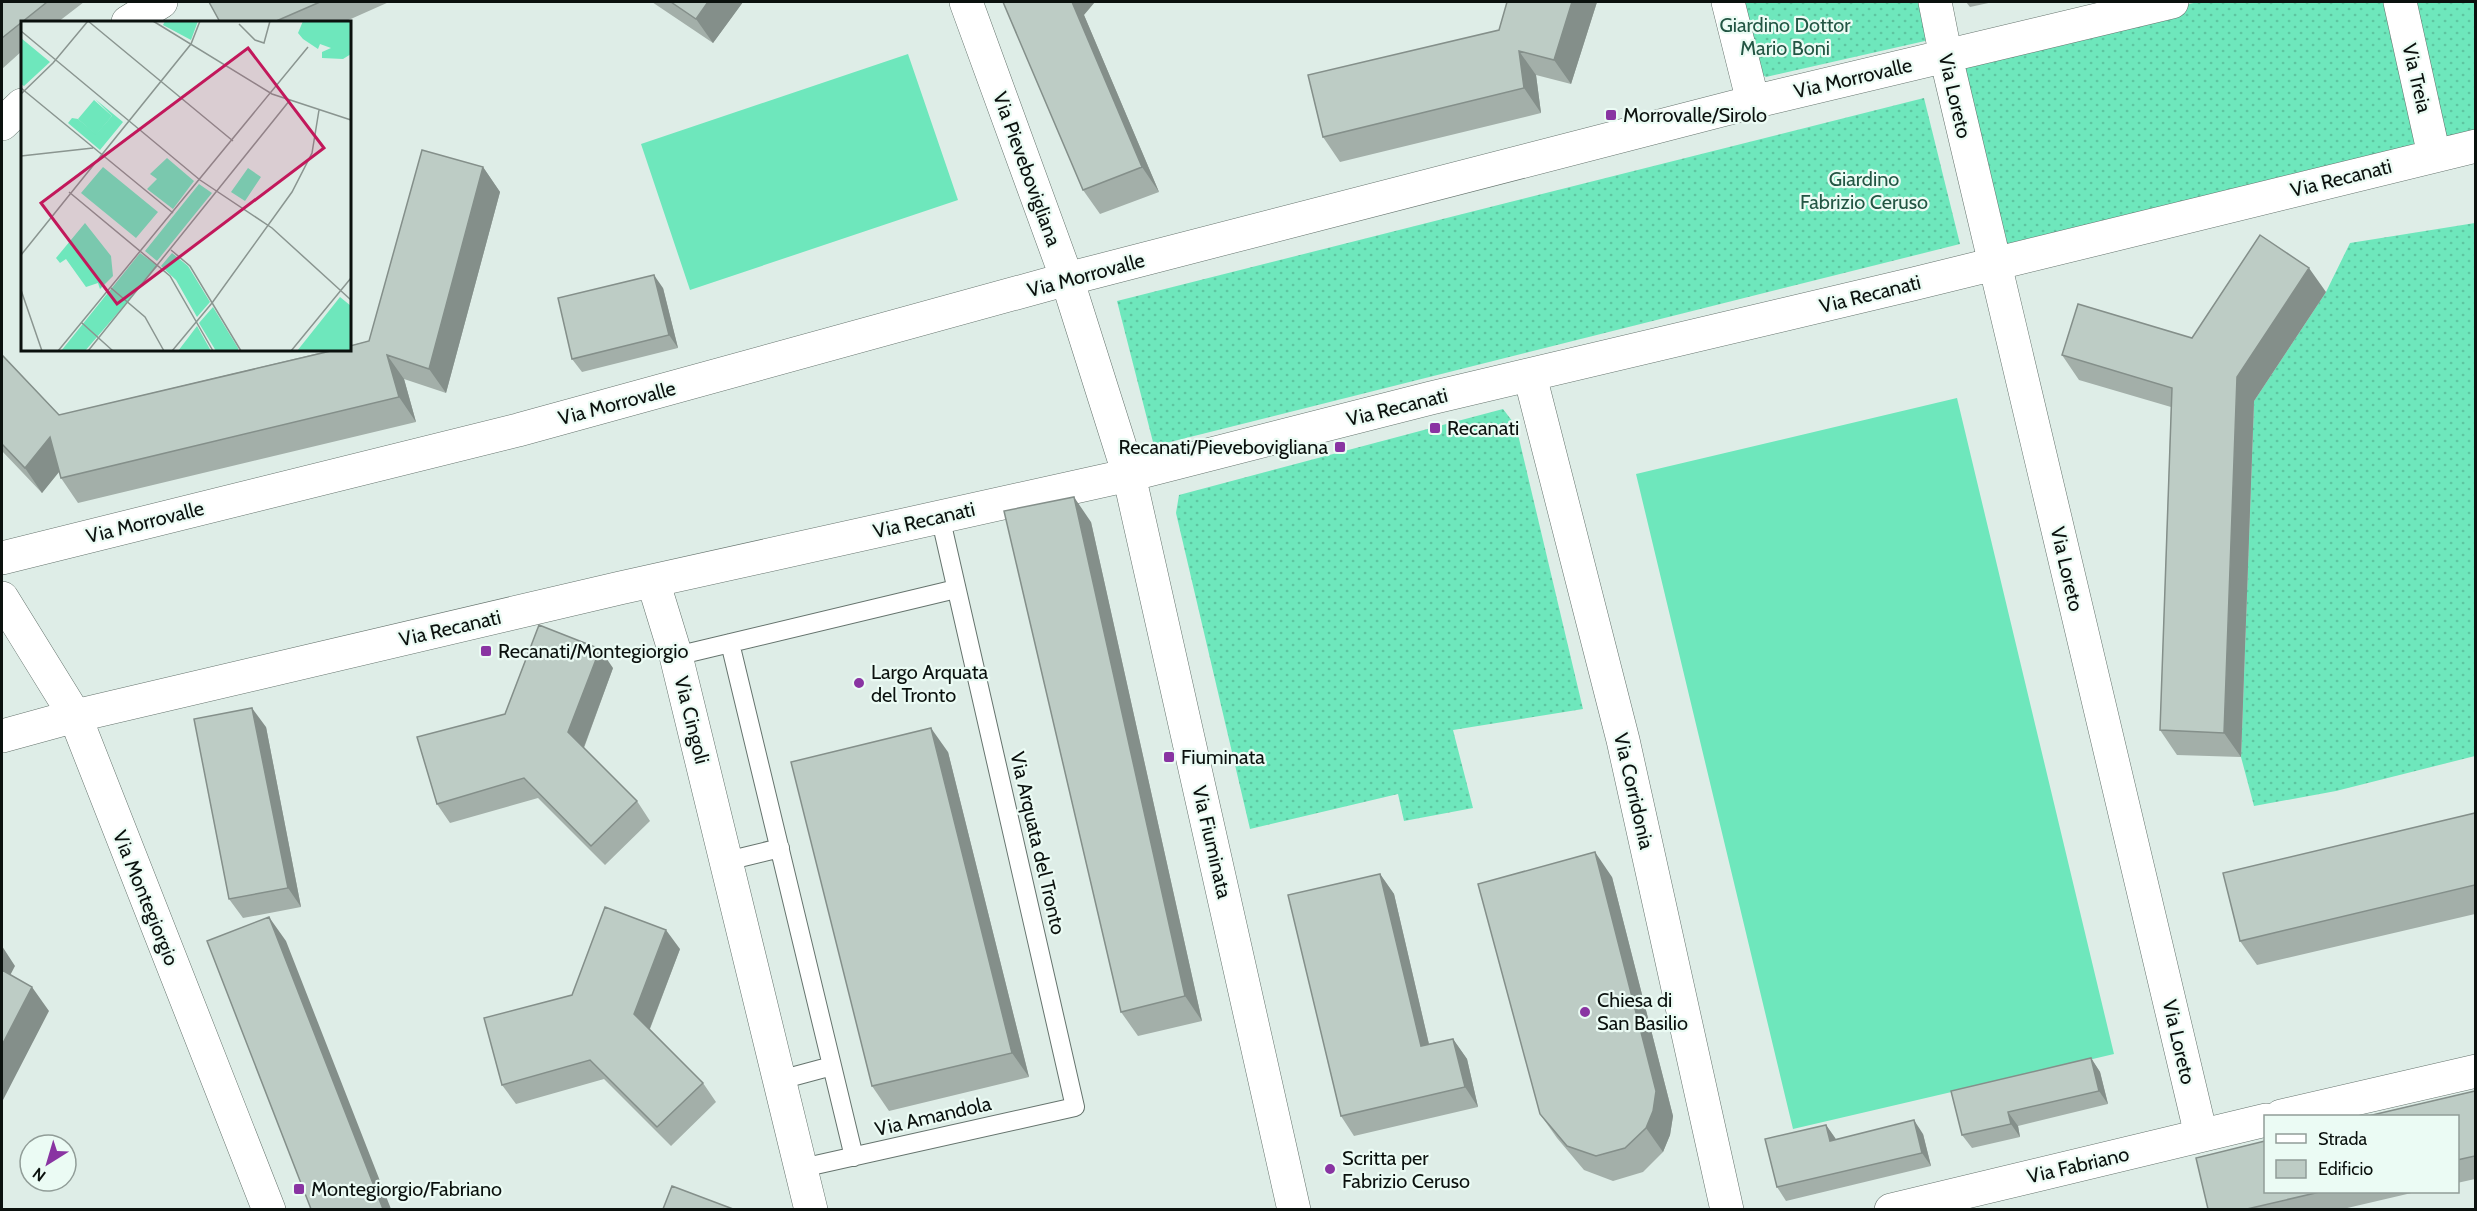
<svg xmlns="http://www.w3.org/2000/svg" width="2477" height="1211" viewBox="0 0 2477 1211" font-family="Cabin,sans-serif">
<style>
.grass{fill:url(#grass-dots)}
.pitch{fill:#6ee7bc}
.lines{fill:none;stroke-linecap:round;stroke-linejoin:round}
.lane-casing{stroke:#65736d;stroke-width:20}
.street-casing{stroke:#65736d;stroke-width:34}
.secondary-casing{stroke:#65736d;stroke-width:34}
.lane{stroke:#fff;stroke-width:18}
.street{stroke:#fff;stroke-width:33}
.secondary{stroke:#fff;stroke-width:33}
.wall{fill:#a3afa9}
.shaded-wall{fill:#848f8a}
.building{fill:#bdccc5;stroke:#848f8a;stroke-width:1.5}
.poi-dot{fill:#8934a2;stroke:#ebfbf4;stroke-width:2}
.labels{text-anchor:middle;stroke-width:4.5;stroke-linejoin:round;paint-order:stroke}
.park-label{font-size:20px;fill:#225543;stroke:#ebfbf4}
.street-label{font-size:20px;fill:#0b110e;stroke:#ebfbf4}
.poi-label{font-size:20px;fill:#0b110e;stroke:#ebfbf4;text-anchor:start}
.inset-road{fill:none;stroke:#8a9590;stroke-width:1.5}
.view{fill:#c2185b;fill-opacity:0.15;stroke:#c2185b;stroke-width:3}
.inset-edge{fill:none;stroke:#0b110e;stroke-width:3}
</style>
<defs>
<pattern id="grass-dots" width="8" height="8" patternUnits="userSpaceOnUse" patternTransform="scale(1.5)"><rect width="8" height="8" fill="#6ee7bc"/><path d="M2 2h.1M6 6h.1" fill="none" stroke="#5ec5a0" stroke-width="1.8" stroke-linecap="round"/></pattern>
</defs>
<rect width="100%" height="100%" fill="#deede7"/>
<path class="grass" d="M1741,2h182l6,36 -4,3 -159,36 -6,-4z
M2198,2h277v142l-463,116 -66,-203z
M1924,98l36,146 -806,202 -37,-145z
M2475,223v533l-139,35 -82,15 -13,-49 13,-356 72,-109 24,-49z
M1503,409l13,17 67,283 -130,21 20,78 -69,13 -6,-27 -148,35 -74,-316 3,-18z"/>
<path class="pitch" d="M908,54l50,146 -268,90 -49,-146z
M1957,398l157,656 -321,75 -157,-655z"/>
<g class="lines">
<defs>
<path id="lane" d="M730,643l124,514
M676,656l280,-67
M727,861l53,-13
M780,1080l52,-14
M802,1168l273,-61 -135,-591"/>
<path id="street" d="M966,2l101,277 62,196 165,735
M1728,2l25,100
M1935,2l11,55 255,1078
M2400,2l34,153
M128,22l33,-20
M2,124l20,-19
M1530,376l93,364 104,470
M2,558l516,-128 549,-151 686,-177 419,-100
M653,581l23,75 135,554
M2,598l73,118 194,494
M2,736l73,-20 545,-128 509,-113 302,-77 482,-114 563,-138"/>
<path id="secondary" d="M2281,1116l195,-45
M1891,1210l375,-90"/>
</defs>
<use href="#lane" class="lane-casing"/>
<use href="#street" class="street-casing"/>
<use href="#secondary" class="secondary-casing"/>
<use href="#lane" class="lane"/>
<use href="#street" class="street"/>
<use href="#secondary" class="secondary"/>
</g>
<path class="wall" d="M2,2h82l-26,20h-36v29l-20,18z
M209,2h180l-45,20h-124z
M652,2h91l-30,41z
M1507,2h90l-26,82 -35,-9 5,38 -201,49 -17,-25 176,-107z
M1966,2h27l-23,5z
M1084,15l75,177 -59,22 -17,-24z
M483,167l17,25 -54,201 -42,-14 12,43 -338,81 -17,-25 -2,-7 -17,22 -40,-42v-96l57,60 310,-74z
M663,288l15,60 -96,24 -10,-13z
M2326,292l-72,109 -13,356 -64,-2 -17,-25 11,-323 -92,-27 -17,-25 130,-17z
M1091,522l111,499 -64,15 -17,-24z
M613,668l-29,80 53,53 13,20 -45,44 -67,-67 -88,25 -13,-19 68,-90z
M266,727l35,180 -58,11 -14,-19z
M948,752l81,325 -140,34 -17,-25z
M2475,813v101l-218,51 -17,-24z
M1380,874l14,20 35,150 24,-5 14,20 11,48 -124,29 -13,-20z
M1612,877l61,239 -3,19 -7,17 -20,20 -30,9 -29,-11 -27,-32 -17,-24z
M680,949l-30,80 53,54 13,19 -45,44 -67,-67 -88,25 -14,-19z
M2091,1058l9,14 8,32 -90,22 2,11 -48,11 -10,-13z
M2475,1091v88l-18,4v-67z
M1826,1125l10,14 87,-5 8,32 -145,35 -9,-14z
M2265,1191h155l-77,18h-135z"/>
<path class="shaded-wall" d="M708,2h35l-30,41 -17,-24z
M1072,2h23l-11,13 75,177 -17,-25z
M1572,2h25l-26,82 -17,-24z
M1519,51l17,24 5,38 -17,-25z
M483,167l17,25 -54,201 -17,-24z
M2309,268l17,24 -72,109 -13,356 -17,-24 13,-356z
M654,275l9,13 15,60 -9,-13z
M387,355l17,24 12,43 -17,-25z
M50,437l18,24 -26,32 -17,-25z
M1074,497l17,25 111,499 -17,-25z
M600,649l13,19 -31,84 -14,-20z
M252,708l14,19 35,180 -13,-19z
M931,728l17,24 81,325 -17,-24z
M1595,852l17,25 61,239 -3,19 -7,17 -17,-24z
M1380,874l14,20 40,172 -13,-20z
M269,917l17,24 105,268h-8z
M666,930l14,19 -32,84 -14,-19z
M2,946l13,20 -11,21 -2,-3z
M32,987l17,24 -47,91v-57z
M1453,1039l14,20 11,48 -13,-20z
M2091,1058l9,14 8,32 -9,-13z
M2008,1112l10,14 2,11 -9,-13z
M1914,1120l9,14 8,32 -9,-13z
M1826,1125l9,13 4,16 -9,-13z"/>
<path class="building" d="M2,2h45l-45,36z
M209,2h111l-46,20h-54z
M671,2h37l-12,17z
M1003,2h69l70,165 -59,23z
M1507,2h65l-18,58 -35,-9 5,37 -201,49 -15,-62 191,-45z
M422,150l61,17 -54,202 -42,-14 12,42 -338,81 -11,-41 -25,31 -23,-24v-89l57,60 276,-65h15v-4l19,-5z
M2260,235l49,33 -72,109 -13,356 -64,-3 12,-342 -110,-33 16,-51 114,34z
M654,275l15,60 -97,24 -14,-61z
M1074,497l111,499 -64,16 -117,-501z
M539,625l61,24 -32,83 69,69 -46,45 -67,-68 -87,26 -20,-67 88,-23z
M252,708l36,180 -59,11 -35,-180z
M931,728l81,325 -140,33 -81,-324z
M2475,813v72l-235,56 -17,-68z
M1595,852l61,239 -3,20 -7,17 -21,20 -29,8 -29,-10 -27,-32 -62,-230z
M1380,874l41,172 32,-7 12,48 -124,29 -53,-221z
M605,907l61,23 -32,84 69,69 -46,44 -67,-67 -88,25 -18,-67 88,-23z
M269,917l114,292h-72l-104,-268z
M2,970l30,17 -30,58z
M2091,1058l8,33 -91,21 3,12 -49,11 -11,-44z
M2475,1091v65l-18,4v-44h-89z
M1914,1120l8,33 -145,34 -12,-48 61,-14 4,16z
M2265,1141v50h59l-77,18h-39l-12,-51z
M672,1186l61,23h-70z"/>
<g class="poi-dot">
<rect x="1605" y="109" width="12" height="12" rx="3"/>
<rect x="1429" y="422" width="12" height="12" rx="3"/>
<rect x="1334" y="441" width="12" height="12" rx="3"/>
<rect x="480" y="645" width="12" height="12" rx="3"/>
<circle cx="859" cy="683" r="6"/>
<rect x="1163" y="751" width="12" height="12" rx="3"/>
<circle cx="1585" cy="1012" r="6"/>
<circle cx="1330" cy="1169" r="6"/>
<rect x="293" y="1183" width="12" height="12" rx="3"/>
</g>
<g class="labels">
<g class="park-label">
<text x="1785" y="32">Giardino Dottor<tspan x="1785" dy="23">Mario Boni</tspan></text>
<text x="1864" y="186">Giardino<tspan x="1864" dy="23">Fabrizio Ceruso</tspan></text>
</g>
<g class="street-label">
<text transform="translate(1853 78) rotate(-13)" y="7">Via Morrovalle</text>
<text transform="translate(2417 78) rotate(77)" y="7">Via Treia</text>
<text transform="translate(1955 96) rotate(77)" y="7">Via Loreto</text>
<text transform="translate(1027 169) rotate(70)" y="7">Via Pievebovigliana</text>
<text transform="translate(2341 178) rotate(-14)" y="7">Via Recanati</text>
<text transform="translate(1086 275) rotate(-15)" y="7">Via Morrovalle</text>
<text transform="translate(1870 294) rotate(-14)" y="7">Via Recanati</text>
<text transform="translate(617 403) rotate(-15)" y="7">Via Morrovalle</text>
<text transform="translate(1397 407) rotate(-14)" y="7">Via Recanati</text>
<text transform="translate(924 520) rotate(-13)" y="7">Via Recanati</text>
<text transform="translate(145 522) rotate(-14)" y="7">Via Morrovalle</text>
<text transform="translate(2067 569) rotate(77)" y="7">Via Loreto</text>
<text transform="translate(450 628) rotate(-13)" y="7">Via Recanati</text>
<text transform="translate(692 720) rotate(76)" y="7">Via Cingoli</text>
<text transform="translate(1634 791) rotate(77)" y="7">Via Corridonia</text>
<text transform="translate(1212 842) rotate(77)" y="7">Via Fiuminata</text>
<text transform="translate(1038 843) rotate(77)" y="7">Via Arquata del Tronto</text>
<text transform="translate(146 898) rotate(68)" y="7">Via Montegiorgio</text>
<text transform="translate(2179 1042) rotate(77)" y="7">Via Loreto</text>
<text transform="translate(933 1116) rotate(-13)" y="7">Via Amandola</text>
<text transform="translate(2078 1165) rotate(-13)" y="7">Via Fabriano</text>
</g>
<g class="poi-label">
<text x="1623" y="122">Morrovalle/Sirolo</text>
<text x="1447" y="435">Recanati</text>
<text x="1328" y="454" text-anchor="end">Recanati/Pievebovigliana</text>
<text x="498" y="658">Recanati/Montegiorgio</text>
<text x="871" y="679">Largo Arquata<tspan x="871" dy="23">del Tronto</tspan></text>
<text x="1181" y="764">Fiuminata</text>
<text x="1597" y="1007">Chiesa di<tspan x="1597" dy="23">San Basilio</tspan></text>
<text x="1342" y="1165">Scritta per<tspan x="1342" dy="23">Fabrizio Ceruso</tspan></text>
<text x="311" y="1196">Montegiorgio/Fabriano</text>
</g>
</g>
<g transform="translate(21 21)">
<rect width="330" height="330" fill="#deede7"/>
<path d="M144,0h33l-7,19 -28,-15zM282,0h48v33l-8,5 -21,-1v-6l9,-4 -11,-4 -2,5 -15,-10 -5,-6zM0,17l29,24 -26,24 -3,-2zM74,78l28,23 -23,28 -32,-27 4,-5 6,1 18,15 16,-18zM146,137l27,23 -21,28 -26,-20 10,-10 -7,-5zM178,163l13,9 -55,68 -12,-10zM64,202l26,33 2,20 -13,13 -2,-6 -12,4 -20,-28 -6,4 -4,-5zM119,232l18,13 -73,85h-24zM151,232l16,13 22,36 -13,15 -21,-37 -15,-14zM319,276l11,9v45h-54zM192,286l25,41v3h-22l-14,-23 -3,-5zM176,305l14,25h-33l10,-13z" fill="#6ee7bc"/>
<path d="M73,79l18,16 -16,19 -18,-16zM82,146l55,45 -22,26 -55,-45zM227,147l13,9 -16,24 -14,-9z" fill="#6ee7bc"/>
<path class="inset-road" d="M67,0l145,120M132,0l119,73 79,26M218,3l16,16 9,3 6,-22M0,10l179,149 72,48 79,72M0,67l152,125M0,73l32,-31 35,-42M0,135l72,-8M48,171l101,84 43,75M150,229l19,16 51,85M0,234l170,-211 9,-23M90,267l34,29 19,34M0,269l21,61M61,302l31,28M37,330l250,-304M67,330l202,-251M151,330l40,-48 80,-111 20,-39 7,-43M270,330l60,-73"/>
<path class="view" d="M227,27l76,100 -207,156 -76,-101z"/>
<rect width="330" height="330" class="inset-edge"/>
</g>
<rect width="2477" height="1211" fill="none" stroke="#0b110e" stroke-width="6"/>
<rect x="2264" y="1115" width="195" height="78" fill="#ebfbf4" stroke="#919d98" stroke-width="1.5"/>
<rect x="2276" y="1134" width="30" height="9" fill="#ffffff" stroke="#919d98" stroke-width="1.5"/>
<text x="2318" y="1145" font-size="18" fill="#0b110e">Strada</text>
<rect x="2276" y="1160" width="30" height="18" fill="#bdccc5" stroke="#919d98" stroke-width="1.5"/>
<text x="2318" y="1175" font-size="18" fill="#0b110e">Edificio</text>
<g transform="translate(48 1163) rotate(217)"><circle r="28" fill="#ebfbf4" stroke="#919d98" stroke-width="1.5"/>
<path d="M0-4.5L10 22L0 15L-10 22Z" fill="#8934a2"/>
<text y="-9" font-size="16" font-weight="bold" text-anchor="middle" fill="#0b110e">N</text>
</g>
</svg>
